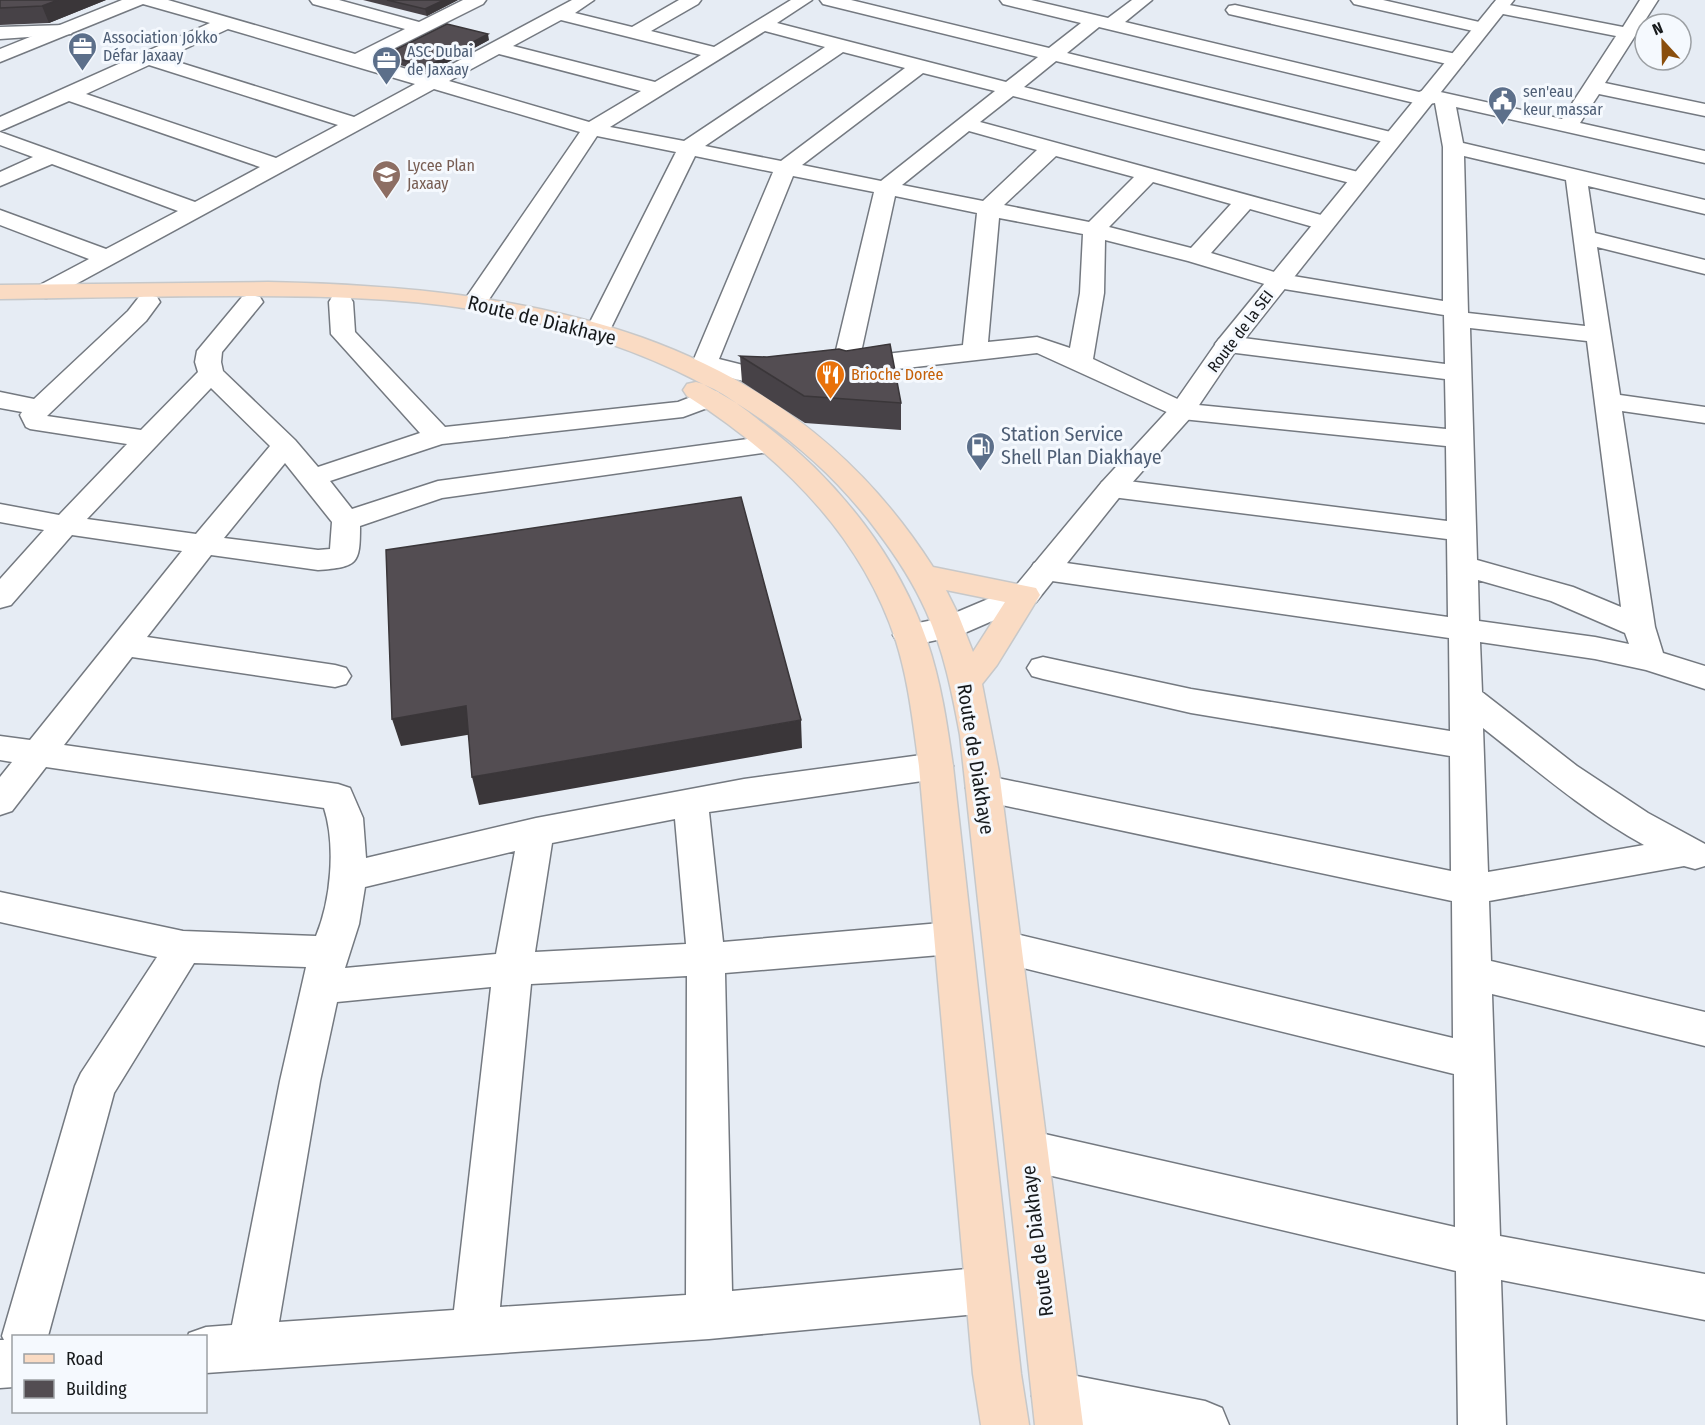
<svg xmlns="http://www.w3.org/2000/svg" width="1705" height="1425" viewBox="0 0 1705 1425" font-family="'Fira Sans Condensed',sans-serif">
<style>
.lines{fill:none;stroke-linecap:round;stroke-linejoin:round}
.minor-casing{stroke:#747980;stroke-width:3}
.tertiary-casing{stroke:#747980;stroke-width:3}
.primary-casing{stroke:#c7c8c9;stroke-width:3}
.minor{fill:#fff;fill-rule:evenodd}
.tertiary{fill:#fff;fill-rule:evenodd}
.primary{fill:#fadbc3;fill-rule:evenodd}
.wall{fill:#474247}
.shaded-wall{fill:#3a3639}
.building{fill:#534d52;stroke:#3a3639;stroke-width:1.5}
.labels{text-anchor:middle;stroke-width:6;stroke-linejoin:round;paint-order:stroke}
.far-service-label{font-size:16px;fill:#4e5e75;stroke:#f5f9fe;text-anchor:start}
.far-education-label{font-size:16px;fill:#785e54;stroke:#f5f9fe;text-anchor:start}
.far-street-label{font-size:16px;fill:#171a1c;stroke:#f5f9fe}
.far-food-label{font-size:16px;fill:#c56008;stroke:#f5f9fe;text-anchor:start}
.street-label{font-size:20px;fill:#171a1c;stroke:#f5f9fe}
.service-label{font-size:20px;fill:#4e5e75;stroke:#f5f9fe;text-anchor:start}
</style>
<rect width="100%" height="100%" fill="#e6ecf4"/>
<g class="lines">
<defs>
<path id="minor" d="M140,0h28l187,54 50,-25 -92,-25 -3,-4h29l80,22 44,-22h23l-3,4 -110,55 57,17 142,-76h22l-19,13 57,14 47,-27h22l-3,4 -47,27 63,16 77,-47h21l-35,23 229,59 32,-25 -215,-53 -3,-4h31l198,48 32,-25 -78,-19 -3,-4h31l77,18 24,-18h20l-27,22 294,70 8,-3 135,30 54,-83 -123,-24 -3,-4 3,-4 6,-1 124,24 17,-27h18l-53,83 100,21v12l-106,-22 -19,29 125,28v12l-249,-56 7,36 242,57v14l-117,-28 7,47 110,27v14l-108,-27 23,148 85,12v16l-83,-12 33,216 8,26 42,13v23l-59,-19 -51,-11 -115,-17 2,50 95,74 71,47 57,31v22l-10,3 -11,-3 -195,35 2,60 214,51v34l-213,-52 8,242 205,38v46l-204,-40 5,145h-48l-2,-154 -429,-101 -15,-6 -6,-14 6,-14 15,-6 428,97 -1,-153 -451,-111 -13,-5 -6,-11 6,-11 13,-5 450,107 -1,-137 -469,-100 -12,-4 -5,-9 5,-9 12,-4 468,96 -1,-115 -259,-43 -148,-34 -11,-3 -5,-8 5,-8 11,-3 148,32 259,42 -1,-93 -404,-58 -11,-3 -4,-7 4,-7 11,-3 403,57 -1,-78 -335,-42 -10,-3 -4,-6 4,-6 10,-3 335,42 -1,-75 -264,-27 -145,-66 -192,22 -9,-3 -4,-5 42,-175 -81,-16 -74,183 24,6 43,-1 9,3 4,5 -4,5 -52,4 -34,-9 -13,5 -9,-3 -4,-5 11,-10 79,-187 -78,-16 -85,174 -3,5 -9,2 -9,-2 -3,-5 90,-178 -79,-16 -113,171 -9,2 -9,-2 -3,-5 117,-170 -146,-43 -380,207 -8,2 -8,-2 -4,-5 4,-5 51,-27 -89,-34v-15l106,39 72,-38 -126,-47 -52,22v-14l33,-15 -33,-12v-13l195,70 65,-35 -191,-66 -69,30v-14l210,-94 -67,-19zM561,20l140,35 -46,27 -142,-36zM1099,27l324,78 12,-2 8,44v154l-162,-27 -70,-21 39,-44 74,21 8,-2 3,-5 -3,-5 -352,-96 33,-26 345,89 8,-1 3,-5 -3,-5 -342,-87 32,-26 336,83 7,-2 3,-4 -3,-4 -332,-81zM228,29l187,55 -61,33 -189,-59zM765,31l60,16 -141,94 -74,-14zM843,52l62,16 -124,93 -76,-15zM499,54l142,37 -52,31 -140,-41zM149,65l189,60 -62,33 -190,-64zM923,73l72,18 -114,90 -79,-16zM969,131l68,19 -54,51 -81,-16zM1056,156l78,21 -45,45 -85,-17zM1464,156l102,24 19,146 -117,-13zM1153,182l78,22 -40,44 -82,-21zM895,196l82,17 -14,132 -103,12zM999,218l84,16 -3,59 -10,55 -33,-11 -49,5zM1105,240l83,21 90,27 166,27 1,49 -217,-28 -9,3 -4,5 4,5 9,3 217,27 1,50 -258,-25 -95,-45 11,-66zM1470,328l117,13 34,266 -48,-20 -96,-27zM1478,580l73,21 74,32 4,11 -34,-7 -116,-16zM1483,728c52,41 103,85 161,117l-156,27z
M1351,0h32l105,24 3,4 -3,4 -6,1 -128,-29z
M1235,5l221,49 7,2 2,4 -2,4 -7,2 -227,-52 -3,-4 3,-4z
M65,25l6,1 3,4 -3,4 -71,5v-12z
M148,295l9,2 3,5 -14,19 -99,95 94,14 57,-58 -3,-10 2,-11 45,-54 9,-2 9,2 3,5 -41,50 -1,10 2,9 72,69 23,27 102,-34 -89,-99 -2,-32 3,-5 9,-2 9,2 3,5 2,30 90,95 233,-25 31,-12 9,2 4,6 -4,6 -35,13 -241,27 -112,37 22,28 86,-28 332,-45 10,2 4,6 -4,6 -10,2 -328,46 -82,28c0,38 -2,41 -42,44l-107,-15 -64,82 188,28 11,3 5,8 -5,8 -11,3 -203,-30 -68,88 274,39 12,4 13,30 3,40 170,-40 208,-39 192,-26 12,4 5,9 -5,9 -12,4 -227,33 14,130 229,-20 13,5 6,11 -6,11 -13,5 -227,19 7,318 256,-24 16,7 7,16 -7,16 -16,7 -279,26 -503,34v-37h-18l1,-3 17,-6 26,-2 48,-244 26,-114 -112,-4 -80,130 -66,243h-34v51l-14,1v-48h4l-2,-4 73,-250 6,-13 76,-116 -157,-35v-30l183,39 133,5c15,-36 20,-91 8,-128l-278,-41 -34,44 -12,4v-38l12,-15 -12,-2v-24l30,4 152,-189 -110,-16 -61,70 -11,3v-29l44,-49 -44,-8v-18l59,11 68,-71 -97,-15 -4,-2 -6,-12 2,-3 -22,-4v-16l34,7 94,-88 11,-14zM211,388l59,58 -74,88 -109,-15zM285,463l47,59 -2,27 -12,1 -94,-12zM675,819l11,125 -151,8 17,-109zM515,851l-19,103 -151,14 14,-44 6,-37zM687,976l-1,319 -186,12 31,-323zM491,987l-37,323 -175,12 41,-241 17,-79z
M1056,1372l149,29 17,7 7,17h-147l-26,-5 -17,-7 -7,-17 7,-17z"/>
<path id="tertiary" d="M122,0h24l-3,4 -143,58v-13z
M1496,0h18l-277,349 -46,68 -69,77 -86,108 -76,33 -51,11 -11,-3 -5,-8 5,-8 45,-9 71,-30 88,-106 71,-77 46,-66z"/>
<path id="primary" d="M268,282c261,5 514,48 665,285l103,21 4,7 -43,70 -15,19 17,88 84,653h-48l-75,-690c-8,-43 -16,-84 -34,-124 -13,-29 -30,-55 -49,-80 -97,-131 -249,-196 -407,-222 -77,-12 -157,-13 -235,-13 -78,0 -157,2 -235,3v-14zM946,590l59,12 -32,50 -15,-38z
M696,382c26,7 52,30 73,46 69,53 130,130 158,213 14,41 20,83 26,125l68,608 8,51h-48l-8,-51 -54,-608c-6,-42 -10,-84 -23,-125 -35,-107 -118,-187 -209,-245l-4,-6 4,-6z"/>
</defs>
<use href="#minor" class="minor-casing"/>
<use href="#tertiary" class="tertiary-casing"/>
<use href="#primary" class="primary-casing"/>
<use href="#minor" class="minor"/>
<use href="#tertiary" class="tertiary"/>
<use href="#primary" class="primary"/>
</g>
<path class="wall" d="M0,0h106l-57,23 -49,2z
M363,0h95l-31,16z
M489,40l-61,33 -42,-12 -1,-6z
M740,356l161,47v27l-96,-7 -63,-41z"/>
<path class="shaded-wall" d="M58,0h48l-57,23 -7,-17z
M444,0h14l-31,16 -2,-7z
M488,34l1,6 -61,33 -1,-6z
M466,706l7,28 -72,12 -9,-27z
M801,720l1,28 -323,57 -7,-28z"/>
<path class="building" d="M0,0h58l-16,6 -42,2z
M387,0h57l-19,9z
M447,24l41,10 -61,33 -42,-12z
M890,344l11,59 -97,-7 -64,-40 27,1 72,-8 7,2z
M741,497l60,223 -329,57 -6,-71 -74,13 -6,-169z"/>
<defs>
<symbol id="office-pin" viewBox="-11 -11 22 30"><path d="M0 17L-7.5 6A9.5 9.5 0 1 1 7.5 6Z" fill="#5c6f8a" stroke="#f5f9fe"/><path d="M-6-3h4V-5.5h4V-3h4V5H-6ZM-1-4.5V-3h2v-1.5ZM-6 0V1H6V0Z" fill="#fff"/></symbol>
<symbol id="civic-pin" viewBox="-11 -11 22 30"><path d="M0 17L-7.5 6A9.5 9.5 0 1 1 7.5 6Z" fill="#5c6f8a" stroke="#f5f9fe"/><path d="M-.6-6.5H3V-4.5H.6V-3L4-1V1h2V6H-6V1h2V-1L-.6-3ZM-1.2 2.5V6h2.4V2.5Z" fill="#fff"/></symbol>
<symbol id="school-pin" viewBox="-11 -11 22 30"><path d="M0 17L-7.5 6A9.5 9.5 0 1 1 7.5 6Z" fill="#8d6e63" stroke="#f5f9fe"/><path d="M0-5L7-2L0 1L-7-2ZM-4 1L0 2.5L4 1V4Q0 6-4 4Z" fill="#fff"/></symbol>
<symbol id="restaurant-pin" viewBox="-11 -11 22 30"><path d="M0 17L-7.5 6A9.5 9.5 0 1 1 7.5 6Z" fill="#e8710a" stroke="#f5f9fe"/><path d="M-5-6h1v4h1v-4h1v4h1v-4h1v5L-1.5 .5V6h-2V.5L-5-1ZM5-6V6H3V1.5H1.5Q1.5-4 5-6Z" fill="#fff"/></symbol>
<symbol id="fuel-pin" viewBox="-11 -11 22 30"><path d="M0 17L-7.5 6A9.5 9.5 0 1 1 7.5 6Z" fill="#5c6f8a" stroke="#f5f9fe"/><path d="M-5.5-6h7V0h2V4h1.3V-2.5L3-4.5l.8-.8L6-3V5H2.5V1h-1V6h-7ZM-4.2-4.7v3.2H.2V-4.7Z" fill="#fff"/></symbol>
</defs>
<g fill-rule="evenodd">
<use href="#office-pin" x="66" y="30" width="33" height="45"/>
<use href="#office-pin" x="370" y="44" width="33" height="45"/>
<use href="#civic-pin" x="1486" y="84" width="33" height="45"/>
<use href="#school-pin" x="370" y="158" width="33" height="45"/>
<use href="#restaurant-pin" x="814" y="358" width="33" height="45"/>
<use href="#fuel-pin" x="964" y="430" width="33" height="45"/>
</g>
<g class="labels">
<g class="far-service-label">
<text x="103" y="43">Association Jokko<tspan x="103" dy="18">Défar Jaxaay</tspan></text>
<text x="407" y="57">ASC Dubai<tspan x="407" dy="18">de Jaxaay</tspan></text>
<text x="1523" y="97">sen'eau<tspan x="1523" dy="18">keur massar</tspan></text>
</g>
<g class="far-education-label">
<text x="407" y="171">Lycee Plan<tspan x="407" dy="18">Jaxaay</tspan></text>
</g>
<g class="far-street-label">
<text transform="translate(1240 331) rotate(-53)" y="6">Route de la SEI</text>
</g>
<g class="far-food-label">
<text x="851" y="380">Brioche Dorée</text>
</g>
<g class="street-label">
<text transform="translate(542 320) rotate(14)" y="7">Route de Diakhaye</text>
<text transform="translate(976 759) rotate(81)" y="7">Route de Diakhaye</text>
<text transform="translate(1037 1241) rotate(-97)" y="7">Route de Diakhaye</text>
</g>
<g class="service-label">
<text x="1001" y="441">Station Service<tspan x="1001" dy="23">Shell Plan Diakhaye</tspan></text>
</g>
</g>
<rect x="12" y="1335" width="195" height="78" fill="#f5f9fe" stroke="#9ca0a4" stroke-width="1.5"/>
<rect x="24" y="1354" width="30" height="9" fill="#fadbc3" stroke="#9ca0a4" stroke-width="1.5"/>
<text x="66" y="1365" font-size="18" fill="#171a1c">Road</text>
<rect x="24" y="1380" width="30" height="18" fill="#534d52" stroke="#9ca0a4" stroke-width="1.5"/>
<text x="66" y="1395" font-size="18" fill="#171a1c">Building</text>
<g transform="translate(1663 42) rotate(338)"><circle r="28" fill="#f5f9fe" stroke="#9ca0a4" stroke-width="1.5"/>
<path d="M0-4.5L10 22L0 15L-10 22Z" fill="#8a4e0c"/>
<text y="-9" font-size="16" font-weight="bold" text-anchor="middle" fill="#171a1c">N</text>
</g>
</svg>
